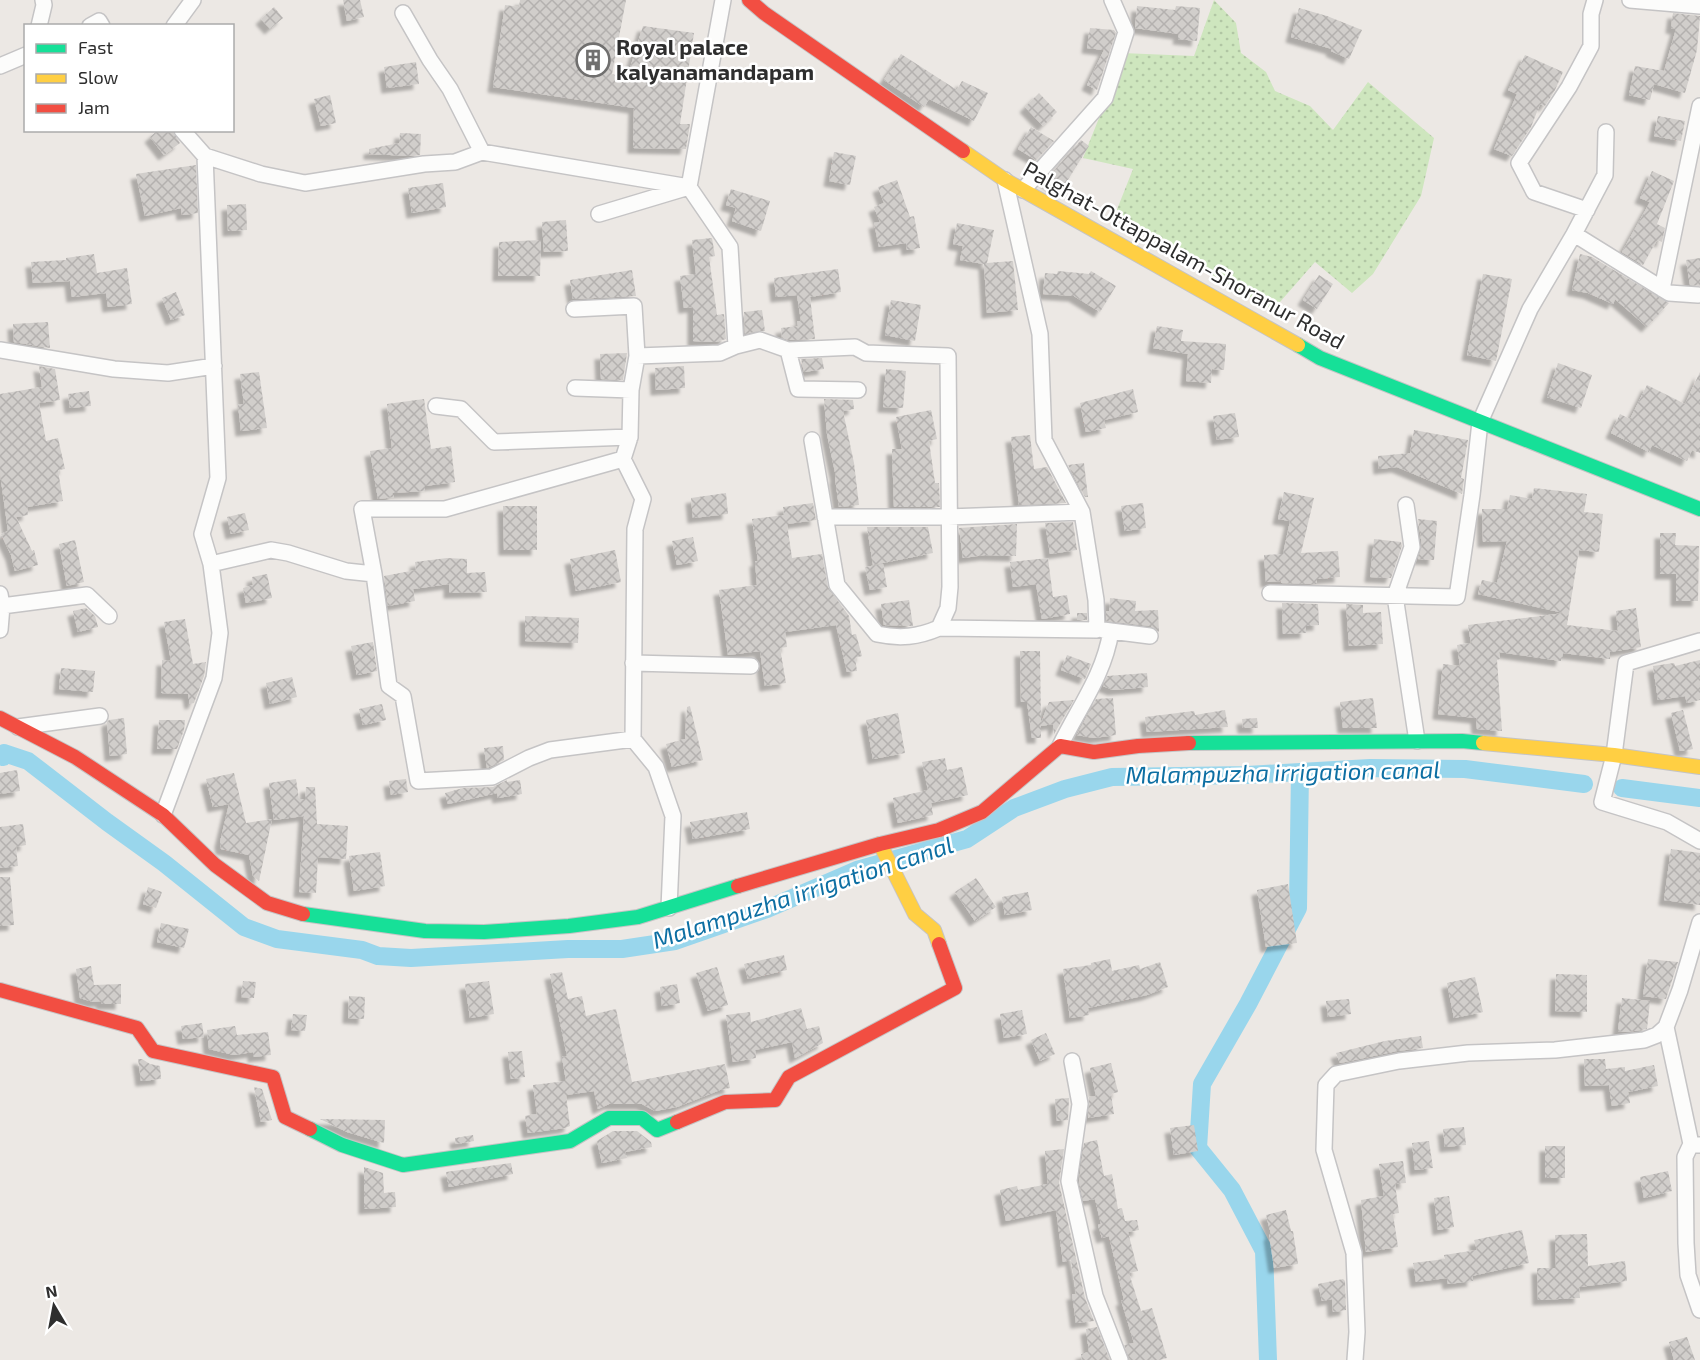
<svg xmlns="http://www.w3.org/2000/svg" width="1700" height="1360" viewBox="0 0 1700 1360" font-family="'Exo 2',sans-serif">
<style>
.grass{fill:url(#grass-dots)}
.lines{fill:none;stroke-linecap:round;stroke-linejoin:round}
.canal{stroke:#99d6ec;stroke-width:18}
.building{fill:url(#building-cross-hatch);filter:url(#shadow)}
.street-casing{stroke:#c5c4c5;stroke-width:18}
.fast-casing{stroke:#c5c4c5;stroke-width:16}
.slow-casing{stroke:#c5c4c5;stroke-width:16}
.jam-casing{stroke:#c5c4c5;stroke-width:16}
.street{stroke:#fcfcfb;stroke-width:15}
.fast{stroke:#16e098;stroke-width:14}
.slow{stroke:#ffcf43;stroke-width:14}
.jam{stroke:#f24e42;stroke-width:14}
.labels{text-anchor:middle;stroke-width:5;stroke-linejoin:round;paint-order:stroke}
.poi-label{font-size:22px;font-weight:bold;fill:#2e2e2e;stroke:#fff;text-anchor:start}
.street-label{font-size:22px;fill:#2e2e2e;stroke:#fff}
.water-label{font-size:24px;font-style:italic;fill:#0d6fa3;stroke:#fff}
</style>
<defs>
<pattern id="grass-dots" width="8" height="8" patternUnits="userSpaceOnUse" patternTransform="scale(1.5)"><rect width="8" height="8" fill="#cee6be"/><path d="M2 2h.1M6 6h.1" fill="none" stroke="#b1c6a4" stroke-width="1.8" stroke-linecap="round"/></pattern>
<pattern id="building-cross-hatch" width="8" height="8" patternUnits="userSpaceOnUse" patternTransform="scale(1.5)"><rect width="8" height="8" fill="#d1cecb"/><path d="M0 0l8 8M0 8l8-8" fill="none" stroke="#b4b1af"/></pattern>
<filter id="shadow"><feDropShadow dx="-5.5" dy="5.5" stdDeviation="1.5" flood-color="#0004"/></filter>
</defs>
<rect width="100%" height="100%" fill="#ece8e4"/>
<path class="grass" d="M1214,0l22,23 5,30 25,19 9,19 35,15 23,24 35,-48 66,56 -13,58 -48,78 -21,19 -37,-31 -42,48 -92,-53 -21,-21 -46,-19 19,-48 -50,-11 18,-45 15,-22 6,-38 72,3z"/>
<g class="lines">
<path class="canal" d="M0,755l3,2 1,-4 24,8 79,61 57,41 80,64 33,12 85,11 16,6 33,2 157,-9h54l53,-8 92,-32 90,-39 110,-31 47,-31 51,-19 47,-12 135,-2 123,-7 95,1 119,15
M1622,788l78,10
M1268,1360l-4,-109 -32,-61 -34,-42 4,-64 46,-80 50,-96 2,-136"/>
</g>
<path class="building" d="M343,0h17l4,17 -17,4z
M520,0h106l-14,74 15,4 16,-52 51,7 -14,91h10l-4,25 -53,-1 1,-40 -141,-21 12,-82 14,2z
M1137,6l38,4 1,-4 24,2 -3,33 -19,-2 1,-5 -44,-6z
M274,7l9,11 -13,11 -9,-10z
M1299,8l28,8 35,14 -13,29 -18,-8 1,-2 -41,-12z
M1673,13l27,3 -3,34 -12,43 -31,-9 -4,16 -21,-5 6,-29 29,5 12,-42 -5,-1z
M1090,28l24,2 2,3 -19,57 -10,-5 17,-35 -17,-2z
M901,54l56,36 5,-9 26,12 -14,28 -45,-22 -5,8 -40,-27z
M1525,55l38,17 -8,18 -10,16 -5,-2 -9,23 -19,29 -18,-7 23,-55 -9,-4z
M416,62l3,22 -32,4 -3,-21z
M1039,93l18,19 -14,14 -18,-19z
M330,95l6,28 -15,3 -7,-27z
M1658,116l27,5 -4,20 -27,-5z
M1031,127l23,14 -18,19 -18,-11z
M158,130h14l8,13 -16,12 -14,-18z
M400,133l21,1 -1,21 -9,1 -42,-2v-5l30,-6z
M1081,140l8,6 -28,45 -16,-10z
M834,152l22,4 -6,29 -21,-4z
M196,165l2,48 -16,2 -1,-7 -36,8 -9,-42z
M1652,171l22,10 -17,43 8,4 -3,14 -5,-2 -14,25 -21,-13 28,-50 -10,-4z
M897,180l13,37 4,-1 6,32 -13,2 -1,-7 -27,4 -5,-24 6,-1 -6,-15 10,-4 -6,-16z
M443,183l3,24 -34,6 -4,-25z
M731,189l39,12 -9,30 -29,-10 4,-13 -10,-3z
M246,204l1,26 -19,1 -1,-26z
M566,220l2,31 -24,1 -2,-30z
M957,223l37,7 -7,33 26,-2 5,49 -31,3 -3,-49 -24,-4 3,-14 -10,-2z
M712,238l3,18 -6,1 8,58 7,-1 2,25 -10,3 -23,-1v-34l-9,1 -4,-32 16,-2 -4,-34z
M541,240l-1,36h-42l1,-34z
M94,254l3,19 30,-5 5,36 -24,3 -2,-14 -34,4 -2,-16 -37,2 -2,-21 35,-2v-2z
M1580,254l12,3 77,46 -22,24 -32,-28 -2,5 -25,-11 -16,-3z
M1700,258v28l-10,-1 -4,-25z
M838,269l3,23 -31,5 5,42 -26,1 -7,-2 -1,-10 17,-2 -1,-5h4l-4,-26 -21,2 -2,-19z
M632,270l4,26 -63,3 -3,-19z
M1058,271l31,3 2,-3 25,15 -16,26 -26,-16 -31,-2 2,-21 12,1z
M1483,274l29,5 -16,82 -29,-6z
M1319,275l14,9 -16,25 -14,-9z
M176,292l9,23 -14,5 -9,-22z
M891,300l30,5 -6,36 -30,-6z
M762,310l3,21h-7l-13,3 -1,-22z
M48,322l2,26 -36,-6 -1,-18z
M1157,326l26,4 -2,11 45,3 -2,26 -12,-1 -1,14 -25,-2 2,-27 -35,-6z
M627,353l-4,27 -22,-1 -1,-25z
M822,358l2,11 -20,3 -3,-13z
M1558,363l34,12 -11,33 -34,-11z
M39,366l16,3 5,31 -21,3 7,38 12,-3 7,31 -7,1 5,31 -36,6 1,8 -12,2 16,34 2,-1 4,15 -23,6 -4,-16 -10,-21 7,-3 -8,-58v-79l42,-7z
M684,366l1,22 -29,2 -1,-22z
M886,369l20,2 -3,37 -20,-1z
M259,372l8,56 -26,3 -3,-26 6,-1 -4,-30z
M1700,372v81l-8,-3 -5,11 -35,-16 -3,7 -38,-19 9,-19 10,5 17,-34 38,19z
M1133,389l5,23 -34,8 2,8 -20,4 -6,-29z
M89,391l2,15 -21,2 -2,-14z
M424,399l7,50 20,-3 4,36 -30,4v5l-33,2 2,4 -16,2 -8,-48 22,-3 -5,-44z
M824,399l29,1 1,9 -11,2 11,52 5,42 -20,2 -4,-29 1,-1 -9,-43z
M931,410l6,29 -8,2 6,42h4l1,24h-46l-2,-58h10l-6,-32z
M1235,413l4,24 -22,3 -4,-24z
M1414,430l54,10 -7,38 3,1 -2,15 -65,-27 -18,2 -1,-13 32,-3z
M1030,435l4,34 13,-2 19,36 -47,2 -8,-68z
M1084,463l4,34h-3l-17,-32z
M1534,488l53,6 -3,18 19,2 -4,38 -20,-2 -12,75 51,6 -2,-20 20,-3 5,39 -31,5v7l-47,-6 -2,8 -62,-9 1,7 -3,1 5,71 -25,-2 -1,-11 -38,-4 5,-50 17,2 -3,-21 14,-2 -3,-18 96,-12 -86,-19 4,-14 15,3 10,-42 -24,1 -1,-33h25l3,-14 22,4z
M1284,492l30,6 -13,55 37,-2 2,26 -23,2v5l-36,-1v-2l-15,1 -2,-27 19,-1 7,-33 -12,-2z
M726,493l2,21 -35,4 -2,-20z
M813,503l3,17 -29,4 5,34 30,-4 6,33 21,29 3,19 4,-1 6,22 -7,2 2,13 -10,1 -11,-47 -51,7 2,15 -7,1 6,35 -21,3 -5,-35 -32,4 -9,-65 38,-5 -2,-24h3l-6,-42 32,-4 -1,-8z
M1143,503l3,25 -21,3 -4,-25z
M503,506h34v44h-33z
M245,513l4,17 -18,4 -4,-17z
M1418,519l19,2 -3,39 -16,-1 4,-13z
M1073,522l4,28 -27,4 -5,-31z
M1017,524l-1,32 -31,-1 -22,3 -4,-30z
M867,527h61l5,26 -60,12z
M1660,533h16l-1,12 24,1 -1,55h-22v-27h-16z
M693,537l5,24 -21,4 -5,-24z
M1374,539l27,3 1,4 -11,32 -21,-1z
M75,540l9,42 -17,4 -8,-42z
M615,550l6,32 -45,9 -6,-32z
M447,558l20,1v14l18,-1 2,20 -38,1v-9l-36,5 2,12 -27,5 -4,-30 32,-6 -1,-8z
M1048,558l5,39 14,-2 3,19 -28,5 -6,-35 -23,3 -3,-25z
M883,564l4,23 -17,3 -5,-23z
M267,574l5,24 -26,5 -3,-15 10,-3 -1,-8z
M1110,598l26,3 -1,10 23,-1 1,22 -8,-6 -45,-5v-10h3z
M909,600l4,26 -29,-1 -3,-21z
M1282,603l36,1 1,21 -13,1v7l-23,1z
M1346,604l17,1v8l18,-1 2,32 -34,2z
M86,608l9,8 3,11 -20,5 -5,-21z
M1077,613h10v7h-10z
M525,616l54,2 -1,25 -53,-2z
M185,619l8,45 13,-2 -2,14 -10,27 -4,1 -2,-10 -27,-1 1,-33 9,1 -7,-39z
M373,642l4,29 -20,4 -6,-29z
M1020,651h20l1,72 8,-21 25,-2 -20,34 -1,-10 -12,2v12h-9l-5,-36h-6z
M1067,655l24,9 -6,15 -24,-9z
M1700,660v40l-13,3 -2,-7 -27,4 -5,-34 21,-3 1,3z
M61,668l34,3 -2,21 -34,-3z
M1147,673l1,14 -35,3 -10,-4 4,-10z
M292,677l5,20 -27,7 -4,-21z
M1113,698l3,37 -22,3 -17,-3 19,-36z
M1373,698l4,30h-34l-3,-26z
M382,704l4,16 -23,5 -4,-16z
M690,706l13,54 -31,7 -6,-23 19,-5 2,-32z
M1225,710l3,17 -81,5 -2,-15 49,-6 1,4z
M1683,710l10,39 -8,2h-5l-9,-38z
M898,713l7,40 -32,6 -7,-39z
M124,718l3,36 -17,2 -3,-34 2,-2z
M1257,718l1,10h-15l-1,-9z
M159,720h26l-1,10 -7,19h-20z
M503,746l1,14 -17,8 -3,-20z
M945,758l2,12 15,-3 6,28 -37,8 2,12 -35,8 -5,-25 35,-8 -6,-28z
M17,770l3,21 -20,3v-21z
M234,773l12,50 26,-4 -13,62 -6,-5 -4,-21 -28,-6 -1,-7 9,-38 -16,3 -7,-28z
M296,779l3,20h6l1,-12h9l2,37 31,2 -2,33 -28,-2 -2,36 -17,-1 5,-76 -30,4 -5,-37z
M406,779l2,13 -17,3 -2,-14z
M507,780v2l13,-2 2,14 -24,4 -1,-5 -49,11 -3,-11 18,-5 30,-1z
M747,812l3,17 -57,10 -3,-17z
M23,824l3,21 -10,2 2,19 -18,2v-41z
M1671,849l29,4v52l-36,-5z
M380,852l5,34 -31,5 -5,-35z
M0,877h10l4,48 -14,1z
M976,878l20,29 -21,14 -20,-29z
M1288,884l9,59 -31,4 -9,-57z
M148,887l14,5 -6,16 -13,-4z
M1028,892l4,18 -27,5 -3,-18z
M161,923l28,6 -5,19 -27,-6z
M784,955l3,15 -39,9 -4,-15z
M1110,959l2,12 27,-6 1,4 20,-7 8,25 -21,8 -59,13 1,7 -19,3 -7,-49 28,-4v-2z
M1648,959l30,3 -12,37 -23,-3z
M91,966l3,19 27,-1v20h-19l-1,-3 -8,1 -13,-4 -4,-29z
M717,967l11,38 -20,6 -12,-38z
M562,972l6,27 14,-3 4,20 30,-7 16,73 93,-18 5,24 -10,2 -43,17 -22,4 -13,-7h-33l-11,5 -4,-18 -28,4 4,31 -5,2 -37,5 -3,-17 12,-2 -4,-29 33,-4 -4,-24 5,-1 -17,-82z
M1556,974l31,1v37l-32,-1z
M1475,977l8,35 -29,6 -7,-35z
M243,981l13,1 -2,16 -13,-1z
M489,981l5,33 -24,4 -5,-34z
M677,984l3,19 -18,3 -2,-19z
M349,996l16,1 -1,22 -16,-1z
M1622,998l28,3 -3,28 -20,3 -9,-1z
M1349,999l2,15 -23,3 -2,-16z
M801,1008l6,21 12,-3 4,17 -28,15 -3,-16 -37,8 1,8 -23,4 -7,-47 24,-3 1,10z
M1022,1010l5,24 -23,4 -4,-24z
M293,1014l14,1 -2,16 -14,-1z
M202,1023l2,14 -21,2 -2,-13z
M235,1026l2,9 31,-3 3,23 -18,2v-5l-19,3 -25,-6 -2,-19z
M1046,1033l9,21 -15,7 -9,-21z
M1421,1036l2,12 -26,3 -57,12 -4,-10 49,-12z
M522,1051l3,26 -14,2 -3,-27z
M138,1059h4l8,5 10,2 1,13 -20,2z
M1584,1059h21l1,10 19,-2v4l29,-6 4,21 -30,6 2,11 -18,3 -3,-21 -24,1z
M1111,1063l7,29 -7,2 3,20 -26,4 1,-21 7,-1 -6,-28z
M254,1087l8,2 10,31 -11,2z
M1069,1098l-1,22 -11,1 -2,-22z
M320,1119l65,1 -1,23 -37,-11z
M1194,1125l4,26 -24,4 -4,-27z
M1464,1127l2,18 -21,2 -2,-18z
M613,1131h24l14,11 1,5 -27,5 2,6 -25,5 -5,-22z
M473,1135l1,6 -18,3 -1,-6z
M1097,1140l7,36 8,-2 6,35 4,-1 3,13 12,-1 2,10 -11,2 10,39 -9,2 12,38 11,-3 15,50 -8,2h-29l-6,-15 10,-2 -13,-43h3l-15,-64 -7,2 -4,-13 3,-1 -6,-25 -12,2 -4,-20 5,-38z
M1429,1141l4,27 -18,2 -3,-27z
M1545,1146h20v32h-20z
M1064,1149l-5,34 26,115 9,23 -18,2 -4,-29h4l-5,-34 -8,2 -7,-52 -50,11 -6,-31 17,-4 1,4 30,-6 -3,-33z
M1403,1161l3,22 -11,1 4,29 -6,1 5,33 -32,5 -5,-52 23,-4 -5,-32z
M511,1163l2,11 -64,13 -3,-15z
M364,1167l19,6 1,20 11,-1 1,15 -32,2z
M1668,1171l4,20 -28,7 -4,-21z
M1449,1196l5,31 -16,3 -4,-32z
M1286,1210l5,21h2l5,33 -24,4 -5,-33 2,-1 -5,-19z
M1522,1230l7,33 -57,13 1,5 -25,3 -1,-6 -31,4 -3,-19 32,-4 -1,-4 33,-5 -3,-10z
M1587,1234l1,32 37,-5 2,20 -48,6 1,11 -42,2 -1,-32h19l-1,-33z
M1343,1279l2,2 1,29 -13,2 -1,-13 -10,2 -4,-17z
M1097,1327l13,33h-28l-1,-6 8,-2 -3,-23z
M1687,1337l8,23h-21l-5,-18z"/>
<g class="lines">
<defs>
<path id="street" d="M1630,0l70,6
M403,13l27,47 20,29 32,63
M39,26l5,-21 -1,-5
M90,26l9,-5 3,5
M174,26l19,-26
M0,66l26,-11
M182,130l23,26 56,18 44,9 119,-19 31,-2 27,-10 207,35 41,60 6,99
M205,156l13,322 -16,56 9,30
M1023,190l82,-92 21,-66 -14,-32
M1587,210l-53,-18 -15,-29 50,-76 22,-41v-32l4,-14
M599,214l90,-27 34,-187
M1574,234l31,-59 1,-43
M1662,289l38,-183
M574,309l60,-3 3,50
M0,350l114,19 54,4 46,-7
M788,350l10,39 60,1
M575,388l56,2 6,-34 83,-3 16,-7 24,-6 28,10 67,-3 11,6 82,3 2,231 -2,21 -9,20c-21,9 -39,11 -62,6l-40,-49 -25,-145
M436,406l25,3 33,33 136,-5 1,-47
M623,459l20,40 -8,30 -2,210 -83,11 -21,8 -37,19 -74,4 -15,-85 -14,-10 -15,-112 -12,-65h83l178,-50 7,-22
M1406,505l6,42 -17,49 22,145
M825,517h123l134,-5
M1270,593l187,4 15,-102 8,-73 50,-113 44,-75 95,59 29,2
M0,594l2,12 85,-11 22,21
M939,628l158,2 -1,-30 -14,-88 -38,-72 -4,-106 -35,-154
M0,630l2,-24
M1103,630l47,6
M1700,641l-74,22 -12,92 -12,47 65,20 33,19
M633,663l118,3
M18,727l82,-11
M633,739l23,28 17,49 -4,92
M1060,746c19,-39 44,-71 51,-115
M163,815l51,-137 6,-45 -9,-69 60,-14 17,3 58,18 28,3
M1666,1027l25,117
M1072,1061l8,43 -11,77 26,115 25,64
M1700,1145l-9,-1 -6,13 1,86 2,32 12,35
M1355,1360l2,-28 -3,-79 -30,-103 2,-65 10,-11 63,-13 69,-8 87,-3 89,-10 13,-5 9,-8 14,-37 20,-68"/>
<path id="fast" d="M1298,345l22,13 380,151
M1189,743l273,-2 21,2
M303,914l122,17 59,1 85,-6 69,-9 100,-31
M310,1129l32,16 61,20 167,-24 39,-23h33l15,12 20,-8"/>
<path id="slow" d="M963,151l42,29 293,165
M1483,743l131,12 86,12
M880,844l35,70 19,16 5,14"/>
<path id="jam" d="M749,0l15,13 199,138
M0,718l75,39 88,58 52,50 52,38 36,11
M738,886l142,-42 59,-14 43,-18 78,-66 34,6 44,-6 51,-3
M0,990l137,38 16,23 120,26 12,40 25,12
M677,1122l48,-20 50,-2 14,-23 166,-89 -16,-44"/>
</defs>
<use href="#street" class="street-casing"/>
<use href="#fast" class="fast-casing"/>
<use href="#slow" class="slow-casing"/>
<use href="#jam" class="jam-casing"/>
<use href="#street" class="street"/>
<use href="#fast" class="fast"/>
<use href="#slow" class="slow"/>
<use href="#jam" class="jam"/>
</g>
<defs>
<symbol id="building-ring" viewBox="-11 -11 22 22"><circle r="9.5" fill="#fff" stroke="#706f6e" stroke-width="1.5"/><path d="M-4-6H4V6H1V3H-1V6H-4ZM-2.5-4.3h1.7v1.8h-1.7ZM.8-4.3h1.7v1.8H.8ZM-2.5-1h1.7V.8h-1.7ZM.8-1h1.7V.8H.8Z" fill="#706f6e"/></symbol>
</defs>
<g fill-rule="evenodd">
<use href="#building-ring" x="574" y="41" width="38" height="38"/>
</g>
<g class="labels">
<g class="poi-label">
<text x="616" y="55">Royal palace<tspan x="616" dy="25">kalyanamandapam</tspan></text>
</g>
<g class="street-label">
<text transform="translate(1184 255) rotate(29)" y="8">Palghat-Ottappalam-Shoranur Road</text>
</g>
<g class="water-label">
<text transform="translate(1283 773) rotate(-1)" y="8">Malampuzha irrigation canal</text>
<text transform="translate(803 893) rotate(-18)" y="8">Malampuzha irrigation canal</text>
</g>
</g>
<rect x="24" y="24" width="210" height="108" fill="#ffffff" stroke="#ababab" stroke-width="1.5"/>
<rect x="36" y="44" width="30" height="9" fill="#16e098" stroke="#ababab" stroke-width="1.5"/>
<text x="78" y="54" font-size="18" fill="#2e2e2e">Fast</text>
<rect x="36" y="74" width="30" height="9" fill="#ffcf43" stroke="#ababab" stroke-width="1.5"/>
<text x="78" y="84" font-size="18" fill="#2e2e2e">Slow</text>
<rect x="36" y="104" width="30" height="9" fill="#f24e42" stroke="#ababab" stroke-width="1.5"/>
<text x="78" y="114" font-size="18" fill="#2e2e2e">Jam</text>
<g transform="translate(54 1306) rotate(350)" stroke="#ffffff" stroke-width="4.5" paint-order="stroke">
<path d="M0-4.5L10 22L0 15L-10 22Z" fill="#2e2e2e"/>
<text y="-9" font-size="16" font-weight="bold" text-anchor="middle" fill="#2e2e2e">N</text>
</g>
</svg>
